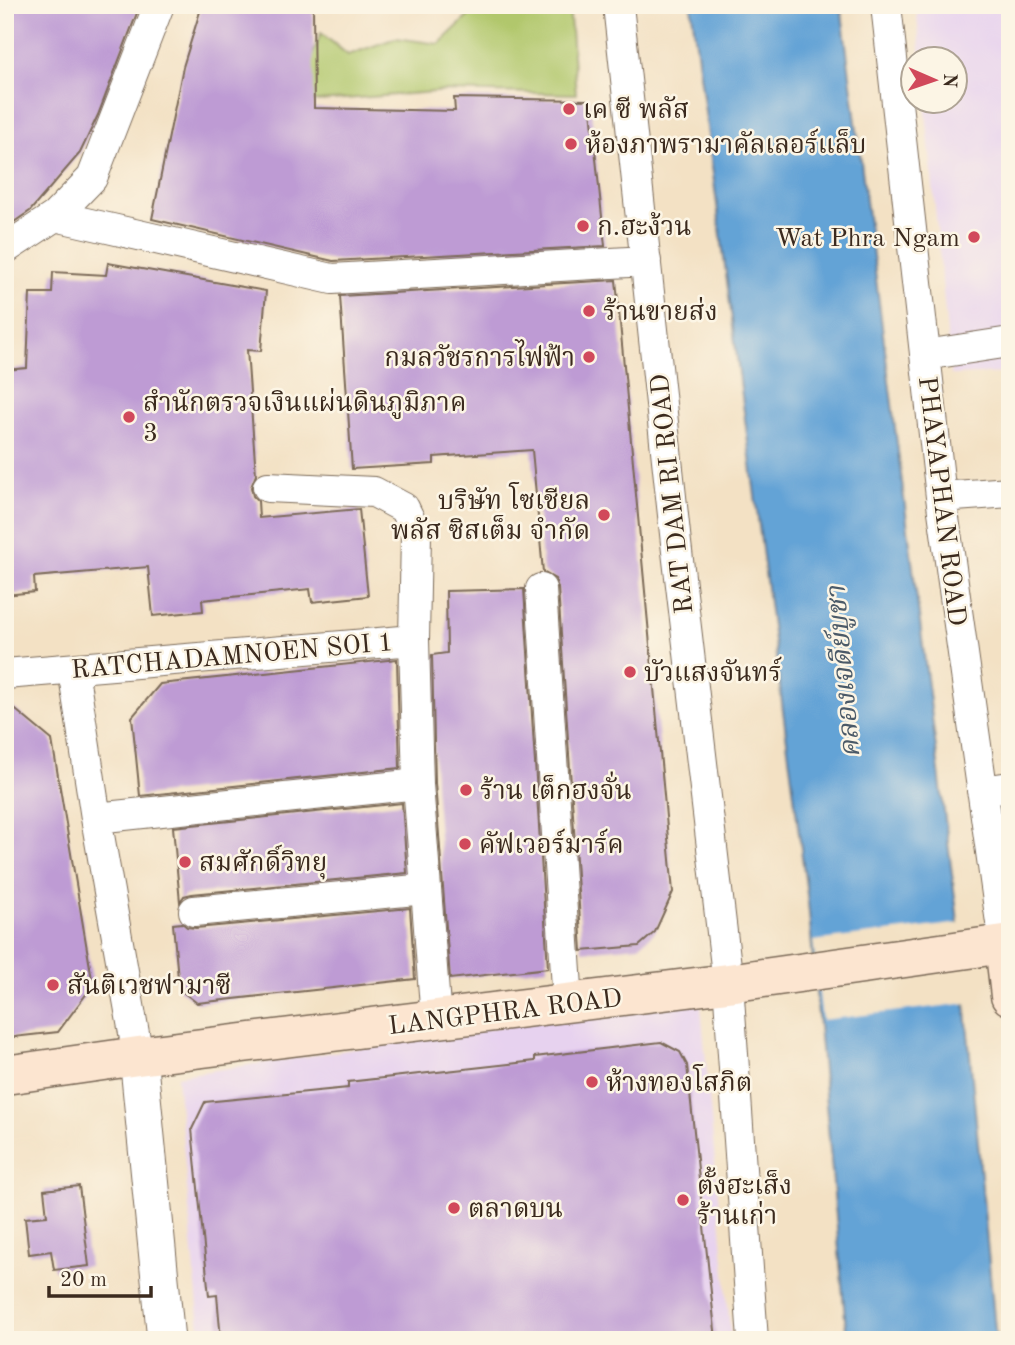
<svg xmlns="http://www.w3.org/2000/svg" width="1015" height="1345" viewBox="0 0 1015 1345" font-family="'Old Standard TT','Noto Serif Thai',serif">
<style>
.built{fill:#e7d2ef}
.garden{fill:#b1c76c;stroke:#767845;stroke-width:2}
.water{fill:#63a3d6;stroke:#4f667a;stroke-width:2}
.pier{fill:#f3e1c4}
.building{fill:#be9bd4}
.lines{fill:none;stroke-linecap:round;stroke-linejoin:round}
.minor-casing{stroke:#7b6a58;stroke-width:32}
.tertiary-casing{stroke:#7b6a58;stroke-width:39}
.secondary-casing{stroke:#7b6a58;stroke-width:41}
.minor{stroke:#fff;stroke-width:30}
.tertiary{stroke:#fff;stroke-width:37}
.secondary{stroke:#fce5d0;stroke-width:38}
.poi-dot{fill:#d1495b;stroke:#fcf5e5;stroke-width:2.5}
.labels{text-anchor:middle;stroke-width:5;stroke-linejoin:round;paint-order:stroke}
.poi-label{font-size:26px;fill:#3b2a1e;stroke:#fcf5e5;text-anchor:start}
.street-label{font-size:26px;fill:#3b2a1e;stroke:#fcf5e5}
.water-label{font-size:28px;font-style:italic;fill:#4b5a68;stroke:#fcf5e5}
</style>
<rect width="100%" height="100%" fill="#fcf5e5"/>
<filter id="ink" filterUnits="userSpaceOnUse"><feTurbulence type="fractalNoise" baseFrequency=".0143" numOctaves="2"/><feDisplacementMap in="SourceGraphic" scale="14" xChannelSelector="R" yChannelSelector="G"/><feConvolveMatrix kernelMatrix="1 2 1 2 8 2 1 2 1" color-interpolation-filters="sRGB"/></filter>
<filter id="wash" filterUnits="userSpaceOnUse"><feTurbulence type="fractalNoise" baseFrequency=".00686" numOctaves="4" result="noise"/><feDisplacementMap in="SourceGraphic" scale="28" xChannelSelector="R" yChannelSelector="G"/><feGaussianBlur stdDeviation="1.57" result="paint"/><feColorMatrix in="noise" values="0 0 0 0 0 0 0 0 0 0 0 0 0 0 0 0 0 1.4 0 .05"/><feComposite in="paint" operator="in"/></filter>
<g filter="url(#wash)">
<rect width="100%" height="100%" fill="#f3e1c4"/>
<path class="built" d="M916,5h94v368l-59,2 -26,-273h31v-42l-35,-1z
M700,996l31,344h-530l-24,-264z"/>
<path class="garden" d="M480,5h89l7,89 -129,-3 -140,11 -4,-23 18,-46 27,22 48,-17 43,6z"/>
<path class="water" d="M691,5h150l116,908 39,427h-149l-39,-438z"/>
<path class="pier" d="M961,923l8,80 -147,17 -9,-79z"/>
<g id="blocks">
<path class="building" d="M5,5h135l-42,110 -18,38 -50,58 -25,17z
M202,5h111l1,103 141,3 -1,-13 136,2 15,146 -272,15 -181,-42 31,-152z
M108,263l158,28 -5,60 -14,-1 9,125 -5,12 2,9 5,5 1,17 100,-9 9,87 -56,6 -2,-13 -108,11 1,11 -50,5 -5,-49 -114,10 1,15 -30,3v-94h4l-4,-57v-74l22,-2 3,-75h22l1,-21 53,3z
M616,280l57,612 -18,40 -16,14 -57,5 -24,-363 -3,-9 -12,-7 -11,-122 -98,7v7l-82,5 -12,-173z
M524,589l24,379 -98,11 -15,-196 -3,-128 15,-2 -1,-62z
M397,659l3,109 -260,28 -8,-79 28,-33z
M5,701l47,39 41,245 -35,47 -53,6z
M402,803l5,70 -215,21 -8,2 -4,6 -7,-75z
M410,908l5,71 -218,24 -18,-14 -6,-65 9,-1 5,4 9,1z
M661,1042l19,10 7,13 29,275h-495l-4,-45 -8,1 -17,-167 13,-27 143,-14v-6l187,-21v-4z
M79,1186l10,80 -35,4 -3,-19 -22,3 -4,-36 22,-2 -3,-26z"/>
</g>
</g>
<g filter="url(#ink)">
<use href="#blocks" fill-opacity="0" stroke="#7b6a58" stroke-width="2"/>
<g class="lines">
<defs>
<path id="minor" d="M618,5l58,538 52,440 25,357
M886,5l55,492 63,447 6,-1
M55,216l277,63 314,-18
M5,249l50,-33 37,-38 67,-173
M925,355l85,-13
M268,487l106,5 30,16 12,25 -2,107
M941,497l69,-5
M541,589l27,414
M73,669l23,149 42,238
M5,674l409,-34 4,144 18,236
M982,791l28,-4
M96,818l322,-34
M194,911l232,-22"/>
<path id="tertiary" d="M138,1056l28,284"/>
<path id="secondary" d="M5,1075l133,-19 590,-73 276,-39 6,52"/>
</defs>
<use href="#minor" class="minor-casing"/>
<use href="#tertiary" class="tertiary-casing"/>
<use href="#secondary" class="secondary-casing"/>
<use href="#minor" class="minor"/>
<use href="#tertiary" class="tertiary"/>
<use href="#secondary" class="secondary"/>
</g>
</g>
<g class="poi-dot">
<circle cx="569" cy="109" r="7"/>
<circle cx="571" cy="144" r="7"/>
<circle cx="583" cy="226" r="7"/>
<circle cx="974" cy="237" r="7"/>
<circle cx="589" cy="311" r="7"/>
<circle cx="589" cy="357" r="7"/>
<circle cx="129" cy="417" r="7"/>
<circle cx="604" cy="515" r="7"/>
<circle cx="630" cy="672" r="7"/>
<circle cx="466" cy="790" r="7"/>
<circle cx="465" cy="844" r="7"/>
<circle cx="185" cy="862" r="7"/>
<circle cx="53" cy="985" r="7"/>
<circle cx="592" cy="1082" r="7"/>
<circle cx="683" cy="1200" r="7"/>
<circle cx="454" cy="1208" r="7"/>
</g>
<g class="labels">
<g class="poi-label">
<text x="583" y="118">เค ซี พลัส</text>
<text x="585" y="153">ห้องภาพรามาคัลเลอร์แล็บ</text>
<text x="597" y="235">ก.ฮะง้วน</text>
<text x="960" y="246" text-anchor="end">Wat Phra Ngam</text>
<text x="603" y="320">ร้านขายส่ง</text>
<text x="575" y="366" text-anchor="end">กมลวัชรการไฟฟ้า</text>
<text x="143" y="411">สำนักตรวจเงินแผ่นดินภูมิภาค<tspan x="143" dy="30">3</tspan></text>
<text x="590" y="509" text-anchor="end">บริษัท โซเชียล<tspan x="590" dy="30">พลัส ซิสเต็ม จำกัด</tspan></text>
<text x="644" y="681">บัวแสงจันทร์</text>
<text x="480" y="799">ร้าน เต็กฮงจั่น</text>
<text x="479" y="853">คัฟเวอร์มาร์ค</text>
<text x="199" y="871">สมศักดิ์วิทยุ</text>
<text x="67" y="994">สันติเวชฟามาซี</text>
<text x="606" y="1091">ห้างทองโสภิต</text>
<text x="697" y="1194">ตั้งฮะเส็ง<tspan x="697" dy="30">ร้านเก่า</tspan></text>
<text x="468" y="1217">ตลาดบน</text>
</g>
<g class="street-label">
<text transform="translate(671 494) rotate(-96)" y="9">RAT DAM RI ROAD</text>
<text transform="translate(943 501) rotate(83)" y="9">PHAYAPHAN ROAD</text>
<text transform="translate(232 655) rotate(-5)" y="9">RATCHADAMNOEN SOI 1</text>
<text transform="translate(505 1011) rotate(-7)" y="9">LANGPHRA ROAD</text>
</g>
<g class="water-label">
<text transform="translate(842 672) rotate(-95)" y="10">คลองเจดีย์บูชา</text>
</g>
</g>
<rect width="1015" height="1345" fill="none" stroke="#fcf5e5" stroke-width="28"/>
<g transform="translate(934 80) rotate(92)"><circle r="33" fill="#fcf5e5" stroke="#afa495" stroke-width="2"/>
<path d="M0-5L12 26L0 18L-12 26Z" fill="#d1495b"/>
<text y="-10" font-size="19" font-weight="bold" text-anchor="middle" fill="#3b2a1e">N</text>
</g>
<path d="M49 1286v10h102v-10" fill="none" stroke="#3b2a1e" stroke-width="3.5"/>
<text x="60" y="1286" font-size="21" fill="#3b2a1e" stroke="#fcf5e5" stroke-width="5" paint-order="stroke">20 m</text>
</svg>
